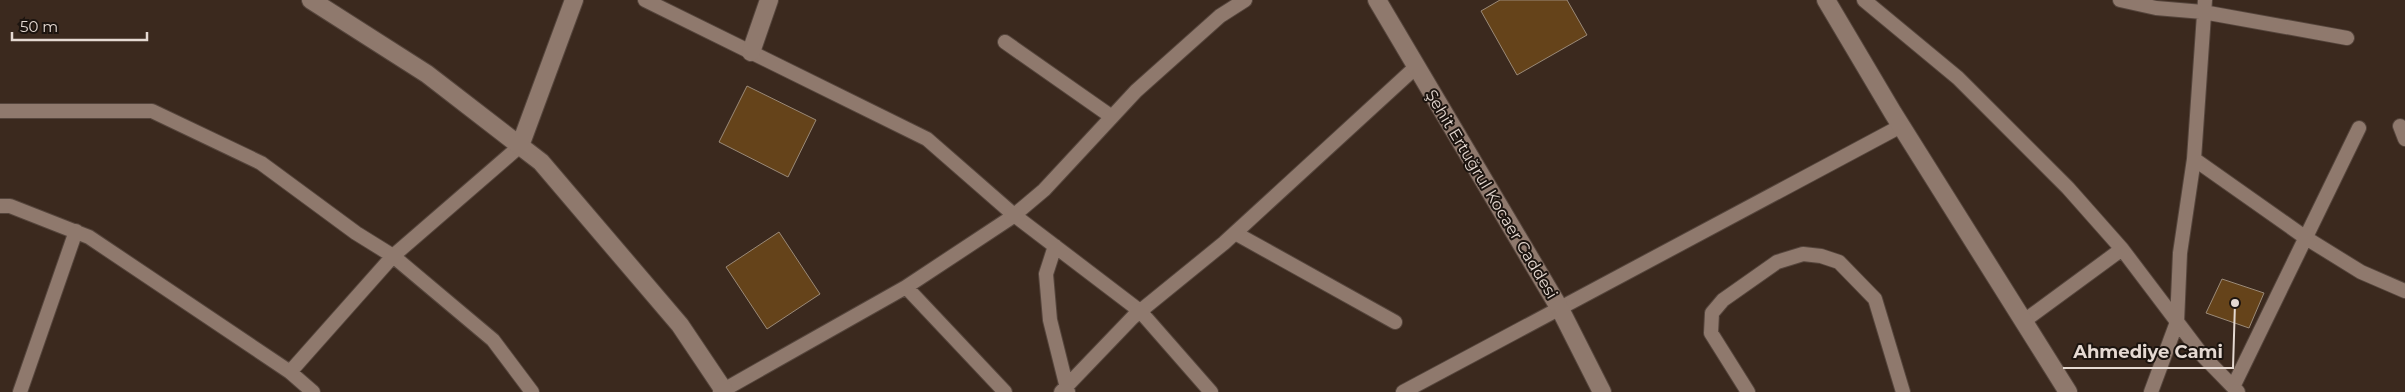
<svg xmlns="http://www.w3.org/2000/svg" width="2405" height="392" viewBox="0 0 2405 392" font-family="Montserrat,sans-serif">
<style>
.building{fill:#65431a;stroke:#9b8a78}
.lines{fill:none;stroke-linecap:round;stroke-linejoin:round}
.minor-casing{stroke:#55453c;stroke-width:16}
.tertiary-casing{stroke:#55453c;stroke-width:20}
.minor{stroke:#8f796d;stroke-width:14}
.tertiary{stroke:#8f796d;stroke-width:18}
.labels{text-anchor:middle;stroke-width:4;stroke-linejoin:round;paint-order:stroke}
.street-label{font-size:16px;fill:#e5d9d2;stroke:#1c140f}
.leader{fill:none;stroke:#e5d9d2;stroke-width:2}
.callout-dot{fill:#e5d9d2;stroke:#1c140f;stroke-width:2}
.callout-label{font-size:18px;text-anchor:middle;font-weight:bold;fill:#e5d9d2;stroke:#1c140f;stroke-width:4;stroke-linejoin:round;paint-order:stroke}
</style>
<rect width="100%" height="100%" fill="#3b291e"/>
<path class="building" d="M1500,0h67l20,35 -70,40 -36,-64z
M747,86l69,34 -28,57 -69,-35z
M779,232l41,62 -53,35 -41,-62z
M2222,279l42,14 -15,35 -43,-15z"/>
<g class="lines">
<defs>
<path id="minor" d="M645,0l282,139 87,76 126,96 71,81
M1864,0l94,78 110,110 54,61 81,107 35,36
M2120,0l36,8 47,4 144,26
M1005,42l107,75
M0,111h152l109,52 95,70 37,23 100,84 39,52
M2400,126l5,13
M2194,159l112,79 55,34 44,19
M0,206h10l79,31 201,135 23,20
M1235,233l160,89
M1055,246l-9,28 4,46 18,72
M906,287l99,105
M2024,321l98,-72
M290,372l103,-116 127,-110
M2233,387l126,-259
M20,392l56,-161
M720,392l186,-105 106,-70 32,-27 92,-99 84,-75 25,-16
M1061,392l72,-75 91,-74 193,-177
M1403,392l498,-266
M1748,392l-37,-59 1,-20 11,-13 54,-38 26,-8 18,2 18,6 36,37 28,93
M2151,392l26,-70 3,-69 14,-94 11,-159"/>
<path id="tertiary" d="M311,0l116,74 114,88 139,163 45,67
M1377,0l183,309 42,83
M1826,0l67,113 175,279
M751,52l18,-52
M520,146l54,-146"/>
</defs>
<use href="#minor" class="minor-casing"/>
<use href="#tertiary" class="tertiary-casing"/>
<use href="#minor" class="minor"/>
<use href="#tertiary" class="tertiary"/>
</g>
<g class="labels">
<g class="street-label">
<text transform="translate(1492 194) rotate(59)" y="6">Şehit Ertuğrul Kocaer Caddesi</text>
</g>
</g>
<path class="leader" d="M2235 303L2233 368H2063"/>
<circle class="callout-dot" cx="2235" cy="303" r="5"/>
<g class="callout-label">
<text x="2148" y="358">Ahmediye Cami</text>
</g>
<path d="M12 32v8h135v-8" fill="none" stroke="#e5d9d2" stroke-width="2.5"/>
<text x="20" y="32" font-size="15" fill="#e5d9d2" stroke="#1c140f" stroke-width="4" paint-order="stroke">50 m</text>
</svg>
